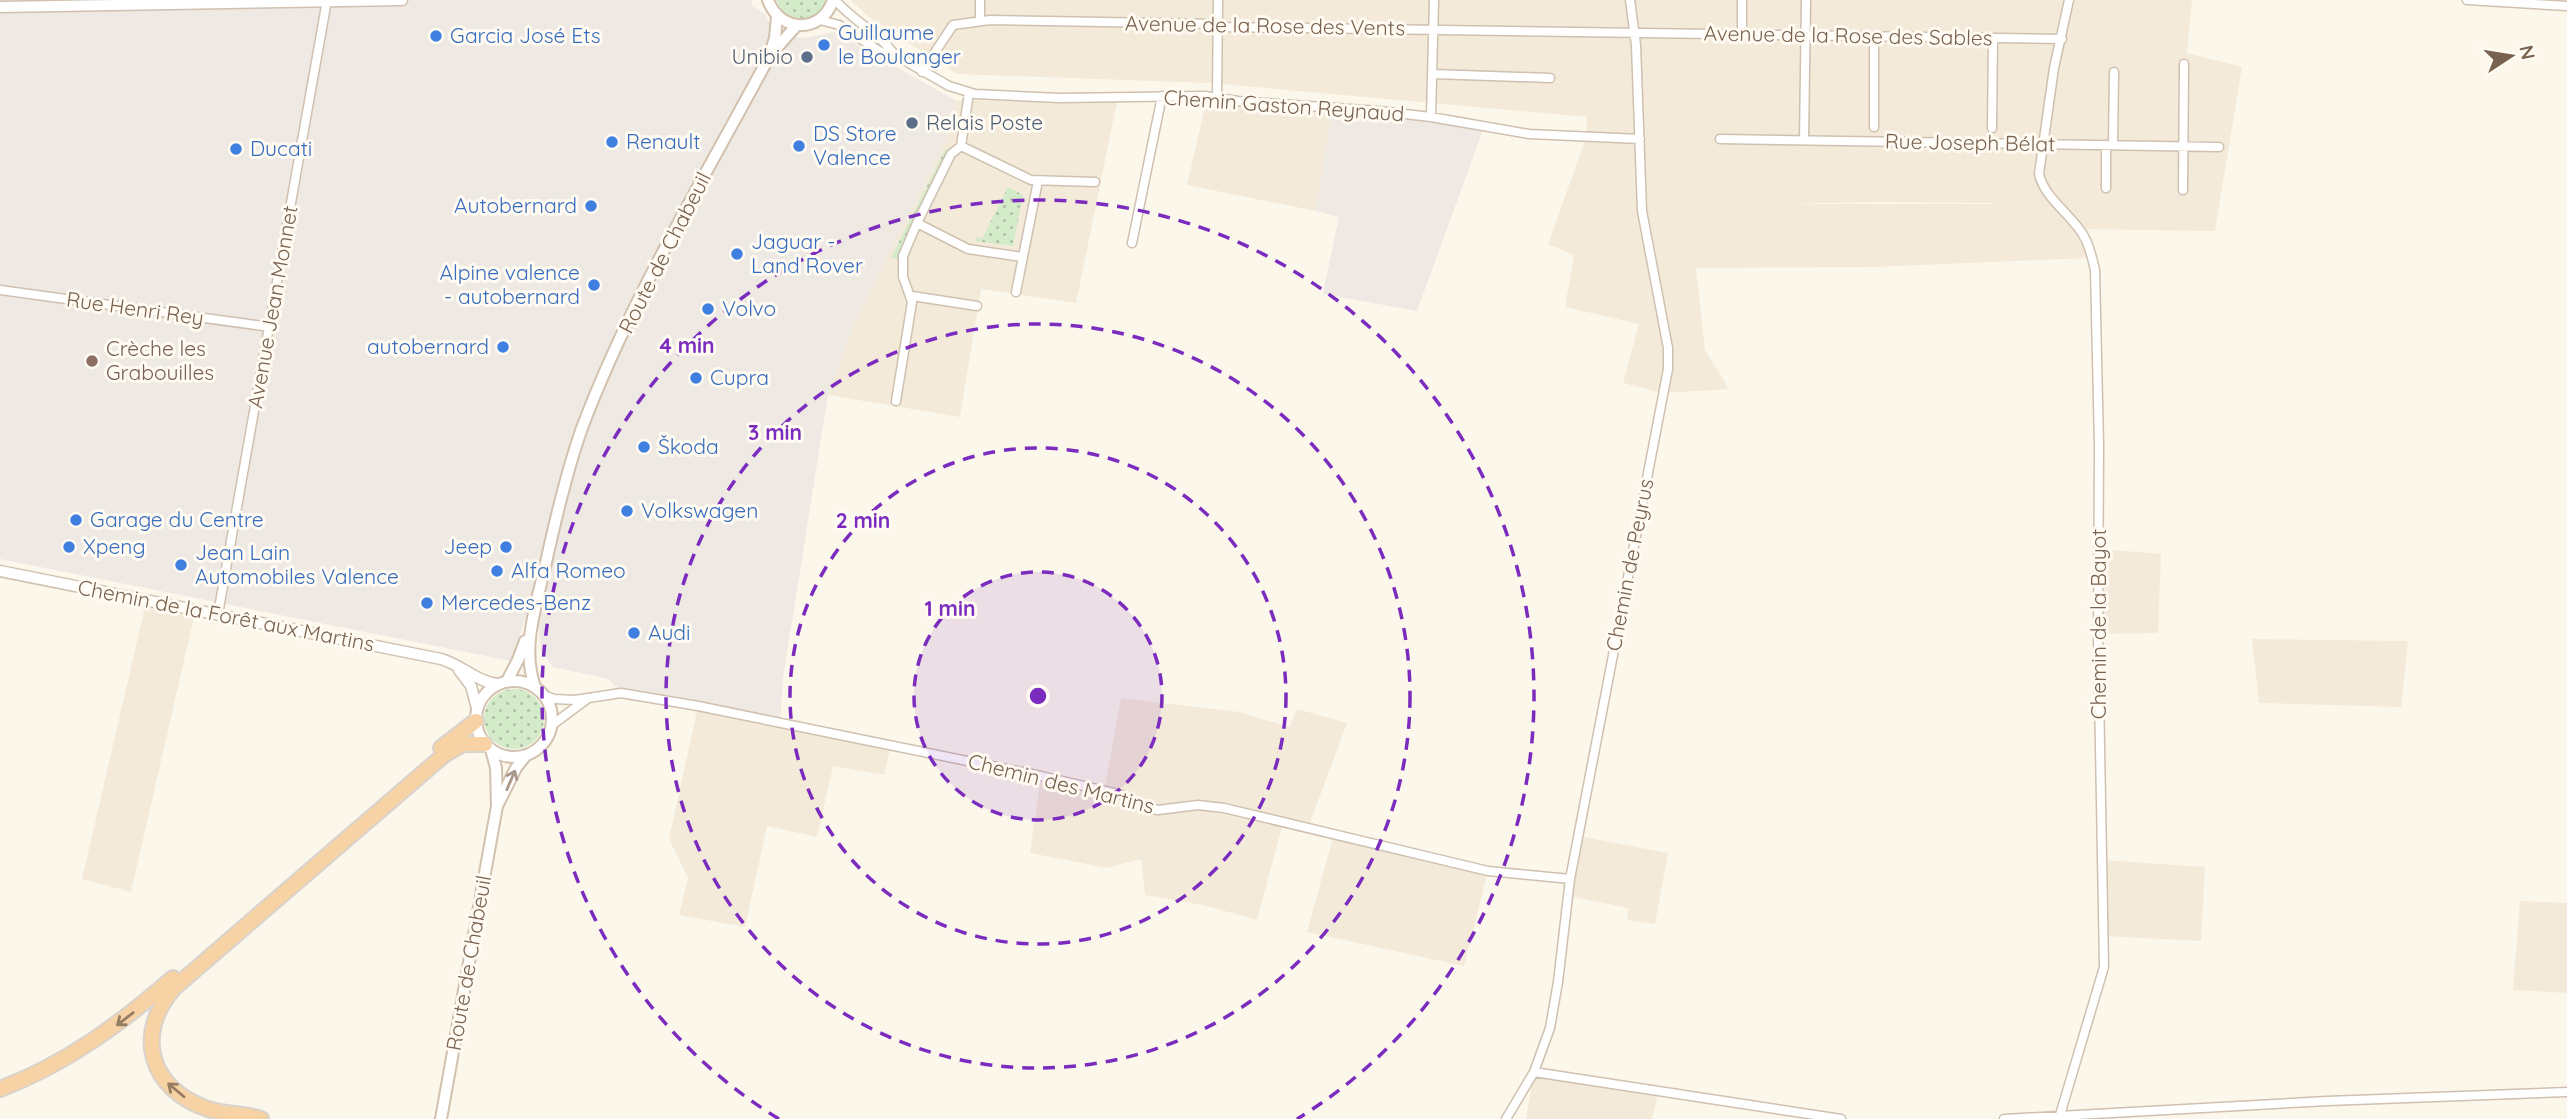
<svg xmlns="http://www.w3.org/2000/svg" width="2567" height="1119" viewBox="0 0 2567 1119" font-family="Quicksand,sans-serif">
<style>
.residential{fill:#f4ead9;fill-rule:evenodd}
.industrial{fill:#eee9e3}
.grass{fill:url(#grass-dots)}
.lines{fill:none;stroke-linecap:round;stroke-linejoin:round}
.minor-casing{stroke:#cfc0b0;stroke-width:11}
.tertiary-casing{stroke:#cfc0b0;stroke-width:13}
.secondary-casing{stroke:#d2c1ae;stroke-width:14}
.trunk-casing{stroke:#d9d3cd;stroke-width:18}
.minor{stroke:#fff;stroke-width:8}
.tertiary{stroke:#fff;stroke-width:10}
.secondary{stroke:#fff;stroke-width:10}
.trunk{stroke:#f6d2a5;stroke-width:14}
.oneway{stroke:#a7988c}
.oneway2{stroke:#987d64}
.ring{fill:none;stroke:#7b2cbf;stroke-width:3.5;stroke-dasharray:12 9}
.shop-dot{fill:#3f7fe0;stroke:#fffbf2;stroke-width:2.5}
.service-dot{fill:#5c6f8a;stroke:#fffbf2;stroke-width:2.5}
.education-dot{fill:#8d6e63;stroke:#fffbf2;stroke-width:2.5}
.labels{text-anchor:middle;stroke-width:6;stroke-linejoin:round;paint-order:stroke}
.street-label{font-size:21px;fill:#78614e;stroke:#fffbf2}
.shop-label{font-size:21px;fill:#366cbe;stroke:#fffbf2;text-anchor:start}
.service-label{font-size:21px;fill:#4e5e75;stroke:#fffbf2;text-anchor:end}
.education-label{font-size:21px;fill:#785e54;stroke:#fffbf2;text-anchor:start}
.centre{fill:#7b2cbf;stroke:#fffbf2;stroke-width:3.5}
.ring-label{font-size:21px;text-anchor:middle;font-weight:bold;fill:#7b2cbf;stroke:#fffbf2;stroke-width:6;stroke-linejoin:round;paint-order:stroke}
</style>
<defs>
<pattern id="grass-dots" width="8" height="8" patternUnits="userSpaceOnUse" patternTransform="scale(1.75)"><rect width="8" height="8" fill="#d3ebc9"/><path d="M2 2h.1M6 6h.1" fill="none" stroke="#b0c2a5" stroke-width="1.8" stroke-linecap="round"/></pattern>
</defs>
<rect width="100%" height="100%" fill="#fcf7eb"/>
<path class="residential" d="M850,0h1342l-5,53 55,14 -27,164 -141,-2 14,29 -214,9 -178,1 9,82 24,39 -67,4 -39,-10 16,-59 -74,-17 9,-52 -26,-11 38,-106 1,-21 -377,-34 -253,-9 -84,-54zM1879,202l115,1 1,1h-221z
M955,100l162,2 -41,201 -95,-14 -21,128 -132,-22 25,-71 93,-183z
M1206,102l126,11 -16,98 -129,-26z
M2101,549l60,5 -3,79 -59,1z
M145,607l49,10 -63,275 -49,-13z
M2252,639l156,2 -7,66 -142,-4z
M1121,698l118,14 51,15 7,-18 50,14 -39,105 -25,-5 -26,97 -54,-15 -58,-10 -4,-36 -34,9 -77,-15 11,-77 63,15z
M698,706l193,39 -7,30 -51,-9 -16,71 -50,-11 -22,101 -66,-12 9,-37 -19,-39z
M1334,834l154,37 -24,95 -157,-34z
M1578,836l90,17 -13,71 -28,-4 2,-12 -61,-12z
M2101,860l104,7 -4,74 -98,-5z
M2520,901l47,2v90l-54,-3z
M1534,1072l124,21 -6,26h-126z"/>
<path class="industrial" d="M0,0h752v6l14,9 5,13 22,9 12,1 29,-6 121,68 -9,41 -92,183 -26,71 -45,283 -3,45 -159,-30 -12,-14 -56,-12 -12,-16 -5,-42 -7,-2 -18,54 -511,-102z
M1378,112l105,18 -66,181 -94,-17 16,-77 -23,-6 16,-98z"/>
<path class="grass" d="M776,0h51c-10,25 -41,24 -51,0z
M946,148l1,4 -44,90 -5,17 -7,-1z
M1008,187l15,8 -10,51 -38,-5 2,-4 5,2z
M484 719a30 30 0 1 1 60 0a30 30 0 1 1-60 0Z"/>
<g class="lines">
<defs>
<path id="minor" d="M835,0c18,21 44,33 60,55
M2467,0l100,6
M820,20l19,5 42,27 14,3 54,31 26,8 85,4 145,-2 33,5 141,10 52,6 98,17 111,5
M980,21v-21
M1742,35v-35
M922,72l31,-47 37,-5 227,4 10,3 835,12
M1433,74l117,4
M969,93l-8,53 70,34 64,2
M1217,98l1,-98
M1431,117l3,-117
M1874,127v-91
M1992,128l1,-90
M1720,139l499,8
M1804,140l2,-140
M2113,145l1,-73
M961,146l-10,8 -34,69 51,26 54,8
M2106,188v-43
M2183,190l1,-126
M1132,243l30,-147
M0,290l270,37
M1016,292l22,-111
M912,296l65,10
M896,401l16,-99 -9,-25v-21l14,-33
M218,614l109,-614
M544,695l10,4 21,1 46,-7 77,13 343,70 82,19 20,12 15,3 40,-5 26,3 264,63 82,8
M552,725l35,-26
M1534,1072l307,47
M2060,1115l44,-148 -6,-331 1,-191 -4,-175c-3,-13 -6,-26 -13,-37 -13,-20 -38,-36 -43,-59l15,-106 15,-68
M1506,1119l28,-47 16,-44 8,-46 12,-103 98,-510v-21l-26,-137 -6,-166 -6,-45
M2004,1119l323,-18 240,-9"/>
<path id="tertiary" d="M0,7l402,-7
M0,571l441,88c21,6 36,23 57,25
M459,670l12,16 6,22"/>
<path id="secondary" d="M768,0c12,33 54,34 65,0
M773,52l23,-26
M476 719a38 38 0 1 1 76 0a38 38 0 1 1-76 0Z
M507,681l11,-21 7,-19
M535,687c-14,-39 1,-81 10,-120 10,-46 21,-94 37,-139 49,-130 122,-249 187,-371l6,-19 2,-22
M497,806l19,-38 10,-13
M441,1119l56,-313 -1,-38 -5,-19"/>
<path id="trunk" d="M441,748l35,-27
M0,1089c66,-25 120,-65 173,-111
M261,1119c-17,-6 -36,-4 -53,-10 -59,-20 -74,-75 -34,-121l270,-233 19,-11h22"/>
</defs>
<use href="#minor" class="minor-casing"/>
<use href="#tertiary" class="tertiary-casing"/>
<use href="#secondary" class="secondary-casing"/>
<use href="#trunk" class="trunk-casing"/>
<use href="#minor" class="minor"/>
<use href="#tertiary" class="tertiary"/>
<use href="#secondary" class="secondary"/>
<use href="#trunk" class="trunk"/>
</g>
<defs><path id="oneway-shaft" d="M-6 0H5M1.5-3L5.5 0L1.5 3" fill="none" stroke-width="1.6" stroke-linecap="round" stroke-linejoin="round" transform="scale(1.75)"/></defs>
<use class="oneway" href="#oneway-shaft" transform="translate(511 780) rotate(-67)"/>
<g class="oneway2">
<use href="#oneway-shaft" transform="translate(125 1019) rotate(142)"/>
<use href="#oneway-shaft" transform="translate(176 1090) rotate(-140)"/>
</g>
<circle cx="1038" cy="696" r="124" fill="#7b2cbf" fill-opacity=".12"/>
<g class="ring">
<circle cx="1038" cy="696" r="124"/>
<circle cx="1038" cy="696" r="248"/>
<circle cx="1038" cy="696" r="372"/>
<path d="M779 1119A496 496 0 1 1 1297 1119"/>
</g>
<g class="shop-dot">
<circle cx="436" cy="36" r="7"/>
<circle cx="824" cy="45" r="7"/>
<circle cx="612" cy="142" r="7"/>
<circle cx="799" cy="146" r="7"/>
<circle cx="236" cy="149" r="7"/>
<circle cx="591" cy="206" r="7"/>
<circle cx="737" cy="254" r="7"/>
<circle cx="594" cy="285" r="7"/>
<circle cx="708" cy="309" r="7"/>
<circle cx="503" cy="347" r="7"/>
<circle cx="696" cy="378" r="7"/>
<circle cx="644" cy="447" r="7"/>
<circle cx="627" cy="511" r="7"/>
<circle cx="76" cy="520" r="7"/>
<circle cx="69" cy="547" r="7"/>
<circle cx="506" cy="547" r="7"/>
<circle cx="181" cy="565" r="7"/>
<circle cx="497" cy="571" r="7"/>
<circle cx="427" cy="603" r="7"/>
<circle cx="634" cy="633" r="7"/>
</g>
<g class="service-dot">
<circle cx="807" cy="57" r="7"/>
<circle cx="912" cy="123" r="7"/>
</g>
<circle class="education-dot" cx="92" cy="361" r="7"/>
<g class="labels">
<g class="street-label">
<text transform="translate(1265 26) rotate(1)" y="7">Avenue de la Rose des Vents</text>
<text transform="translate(1848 36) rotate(1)" y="7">Avenue de la Rose des Sables</text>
<text transform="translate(1284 106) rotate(4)" y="7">Chemin Gaston Reynaud</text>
<text transform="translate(1970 143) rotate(1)" y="7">Rue Joseph Bélat</text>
<text transform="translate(665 253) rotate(-63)" y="7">Route de Chabeuil</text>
<text transform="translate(273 307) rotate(-80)" y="7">Avenue Jean Monnet</text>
<text transform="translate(135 309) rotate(8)" y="7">Rue Henri Rey</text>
<text transform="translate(1630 565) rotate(-79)" y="7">Chemin de Peyrus</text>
<text transform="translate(226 616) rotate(11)" y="7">Chemin de la Forêt aux Martins</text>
<text transform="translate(2099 624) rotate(-90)" y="7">Chemin de la Bayot</text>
<text transform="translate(1061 784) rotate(14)" y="7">Chemin des Martins</text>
<text transform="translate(469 963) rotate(-80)" y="7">Route de Chabeuil</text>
</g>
<g class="shop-label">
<text x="838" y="40">Guillaume<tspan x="838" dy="24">le Boulanger</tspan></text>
<text x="450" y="43">Garcia José Ets</text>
<text x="813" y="141">DS Store<tspan x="813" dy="24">Valence</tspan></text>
<text x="626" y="149">Renault</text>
<text x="250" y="156">Ducati</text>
<text x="577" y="213" text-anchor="end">Autobernard</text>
<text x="751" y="249">Jaguar -<tspan x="751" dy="24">Land Rover</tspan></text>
<text x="580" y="280" text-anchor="end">Alpine valence<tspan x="580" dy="24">- autobernard</tspan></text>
<text x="722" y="316">Volvo</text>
<text x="489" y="354" text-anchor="end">autobernard</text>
<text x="710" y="385">Cupra</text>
<text x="658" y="454">Škoda</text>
<text x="641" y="518">Volkswagen</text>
<text x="90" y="527">Garage du Centre</text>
<text x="83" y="554">Xpeng</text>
<text x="492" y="554" text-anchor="end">Jeep</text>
<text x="195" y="560">Jean Lain<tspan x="195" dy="24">Automobiles Valence</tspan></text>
<text x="511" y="578">Alfa Romeo</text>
<text x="441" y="610">Mercedes-Benz</text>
<text x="648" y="640">Audi</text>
</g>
<g class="service-label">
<text x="793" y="64">Unibio</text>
<text x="926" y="130" text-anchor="start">Relais Poste</text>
</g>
<g class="education-label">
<text x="106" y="356">Crèche les<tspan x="106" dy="24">Grabouilles</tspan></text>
</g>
</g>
<circle cx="1038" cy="696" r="10" class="centre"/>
<g class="ring-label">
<text x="687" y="353">4 min</text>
<text x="775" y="440">3 min</text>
<text x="863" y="528">2 min</text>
<text x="950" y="616">1 min</text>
</g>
<g transform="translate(2511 56) rotate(78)" stroke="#fffbf2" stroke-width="5" paint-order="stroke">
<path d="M0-5L12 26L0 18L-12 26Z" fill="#78614e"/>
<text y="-10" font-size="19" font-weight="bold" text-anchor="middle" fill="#78614e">N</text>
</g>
</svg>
